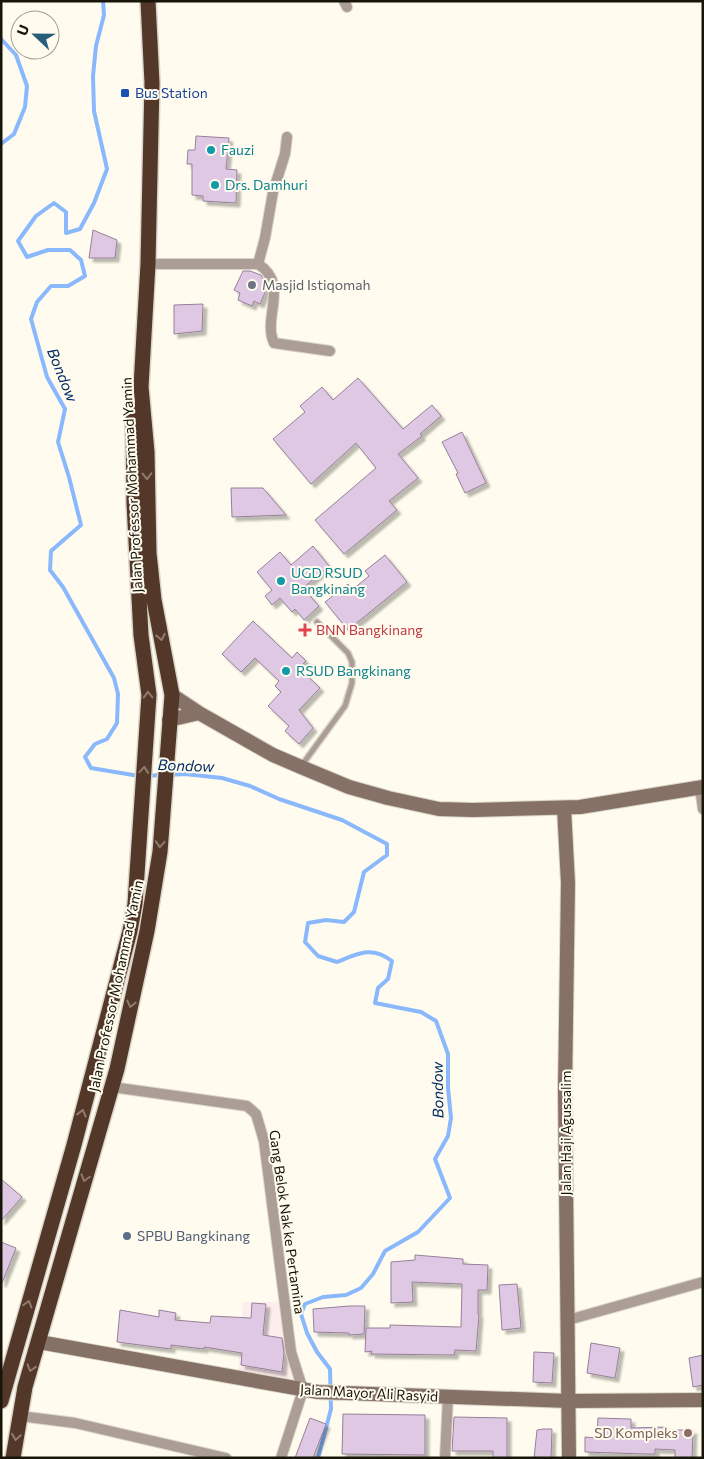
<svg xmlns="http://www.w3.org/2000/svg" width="704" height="1459" viewBox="0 0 704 1459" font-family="Commissioner,sans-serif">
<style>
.medical{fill:#fdedec}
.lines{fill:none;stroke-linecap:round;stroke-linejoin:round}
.stream{stroke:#8ab8fd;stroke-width:4}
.building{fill:#dfc8e3;stroke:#968099;filter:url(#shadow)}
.lane-casing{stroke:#dad6c9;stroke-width:8}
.street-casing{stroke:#dad6c9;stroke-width:12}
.secondary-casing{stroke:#dad6c9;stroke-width:16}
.highway-casing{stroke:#dad6c9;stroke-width:18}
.lane{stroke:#ac9e96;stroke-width:5}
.street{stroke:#ac9e96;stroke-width:10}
.secondary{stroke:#867166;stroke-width:14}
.highway{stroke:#533829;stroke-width:15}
.oneway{stroke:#8f7c6e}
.transit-dot{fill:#1a4fb4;stroke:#fffbee;stroke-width:2}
.culture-dot{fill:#0f9aa8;stroke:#fffbee;stroke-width:2}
.worship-dot{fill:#6b7280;stroke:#fffbee;stroke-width:2}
.health-dot{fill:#e0444e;stroke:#fffbee;stroke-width:2}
.service-dot{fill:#5c6f8a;stroke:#fffbee;stroke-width:2}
.education-dot{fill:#8d6e63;stroke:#fffbee;stroke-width:2}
.labels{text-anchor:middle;stroke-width:4;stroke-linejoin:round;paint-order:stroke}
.transit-label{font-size:14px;fill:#164399;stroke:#fffbee;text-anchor:start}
.culture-label{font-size:14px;fill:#0d838f;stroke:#fffbee;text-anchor:start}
.worship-label{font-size:14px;fill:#5b616d;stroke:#fffbee;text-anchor:start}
.street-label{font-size:14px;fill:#181509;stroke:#fffbee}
.health-label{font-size:14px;fill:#be3a42;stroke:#fffbee;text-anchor:start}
.service-label{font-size:14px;fill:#4e5e75;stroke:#fffbee;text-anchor:start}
.education-label{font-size:14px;fill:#785e54;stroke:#fffbee;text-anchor:end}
.water-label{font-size:15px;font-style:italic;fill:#002b65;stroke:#fffbee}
</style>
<defs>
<filter id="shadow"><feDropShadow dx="4" dy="4" stdDeviation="1" flood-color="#0004"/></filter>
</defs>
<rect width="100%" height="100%" fill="#fffbee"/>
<path class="medical" d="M243,1302h39l14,75 -6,7 -52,-9z"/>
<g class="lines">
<path class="stream" d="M103,1l1,14 -8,31 -3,30 1,35 13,58 -13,34 -14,26 -14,4v-21l-12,-9 -18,13 -18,25 9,16 21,-7h22l11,10 4,16 -17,10h-17l-14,16 -6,17 16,58 18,32 -7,33 11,35 12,48 -30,26 -1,19 13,17 51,91 4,16 -1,29 -10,16 -12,5 -10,13 6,11 48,8
M1,39l15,16 11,31 -2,21 -11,27 -13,10
M168,775l17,-1 37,4 28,8 29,13 63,21 45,24v11l-23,17 -10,40 -10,10 -18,-2 -18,3 -3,19 13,14 19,6c22,-9 35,-16 55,-1l-4,18 -10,9 -3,15 46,9 15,9 12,33v34l3,30 -3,18 -13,23 15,39 -32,34 -33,19 -12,23 -12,14 -15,7 -23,2 -18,7 -4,10 6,19 10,19 13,17 1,40 -13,49
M146,776l15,-1"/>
</g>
<path class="building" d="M196,136l33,2 -3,31 11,1 -1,33 -33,-2v-5l-11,-1v-31h-5l1,-14h7z
M93,230l24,10 -2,18h-26z
M243,271h7l11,4 5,9 1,4 -7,16 -6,-3 -2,5 -14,-6 2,-7 -6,-3z
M203,304l-1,27 -28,3v-29z
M358,378l45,51 29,-24 9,11 -21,18 2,2 -24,18 20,24 -29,23 8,9 -53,44 -29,-34 61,-52 -20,-25 -45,41 -38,-45 32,-27 -5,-6 22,-19 11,13z
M462,432l24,51 -21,10 -9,-19 2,-1 -16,-31z
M231,488h32l23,27 -54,2z
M313,546l16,20 -26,22 16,18 -15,14 -9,-11 -3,3 -12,-14 -8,7 -7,-9 7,-6 -15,-18 23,-20 11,13z
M385,555l22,27 -59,48 -23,-28 23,-18 4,6 17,-14 -4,-5z
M253,621l39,37 5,-6 9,9 -7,7 21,20 -21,22 14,18 -14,16 -14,-13 4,-5 -21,-20 13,-14 -6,-6 4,-5 -24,-23 -14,14 -19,-18z
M1,1179l21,18 -21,24z
M1,1242l15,6 -14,35h-1z
M415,1255l48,4v5l25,1 -1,25h-9v24l1,1 -3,36 -21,-1 -1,5 -83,-1 1,-3 -7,1 1,-24h24v-3l71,2 1,-43 -50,-2 1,20 -22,1v-41l24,-2z
M517,1284l4,44 -19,2 -3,-45z
M252,1303l14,1 -3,31 19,3 2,15 -2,19 -41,-7 1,-12 -38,-6v2l-33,-4v4l-54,-7 3,-32 39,7v-7l17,3 -1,7 35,3 1,-7 40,2z
M349,1306h16l-1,28 -15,1v-2l-35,-1 -1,-23z
M591,1343l29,5 -5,30 -28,-5z
M534,1352l20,1 -2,30 -19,-1z
M703,1355v30l-10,2 -4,-29z
M343,1414l82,1v40l-83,-1z
M454,1417l53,1v40h-14v-7h-41z
M310,1418l16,6 -13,34h-18z
M598,1418l33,1v9l35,-1v3h27l-1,28h-17v-8l-20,-1v5h-9l-61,-2v-15l12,1z
M543,1429h9l-1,29h-17l3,-28z"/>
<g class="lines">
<defs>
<path id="lane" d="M302,765l43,-59 7,-23v-21l-4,-9 -31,-31"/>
<path id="street" d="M344,1l3,6
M148,264h110c32,20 4,54 16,79l56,8
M258,264l7,-26 8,-46 12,-38 2,-17
M700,788l3,21
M112,1087l135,19 9,8 8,27 27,211 12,38 -22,68
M568,1320l135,-38
M20,1416l55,7 151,35
M445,1458l3,-61"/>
<path id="secondary" d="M172,695l27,18 74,42 28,12 48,20 39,11 51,11 34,1 107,-3 123,-20
M169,720l30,-7
M564,808l4,75 -3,208 4,367
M39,1342l279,50 251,9 134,-1"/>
<path id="highway" d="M1,1401l73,-256 56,-214 5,-27 14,-209 -8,-60 -7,-132 -1,-93
M13,1458l12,-71 92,-318 30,-138 13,-79 12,-157 -18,-95 -5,-47 -2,-101 -6,-65 7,-123 4,-181 -4,-82"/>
</defs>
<use href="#lane" class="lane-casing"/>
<use href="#street" class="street-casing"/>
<use href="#secondary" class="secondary-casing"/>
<use href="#highway" class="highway-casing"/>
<use href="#lane" class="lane"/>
<use href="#street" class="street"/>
<use href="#secondary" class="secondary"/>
<use href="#highway" class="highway"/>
</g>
<defs><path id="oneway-chevron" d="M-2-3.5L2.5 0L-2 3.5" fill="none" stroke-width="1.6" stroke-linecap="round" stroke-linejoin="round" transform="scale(1.25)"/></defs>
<g class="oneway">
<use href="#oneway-chevron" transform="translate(147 476) rotate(89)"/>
<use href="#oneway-chevron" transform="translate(161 637) rotate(79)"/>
<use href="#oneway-chevron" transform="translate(148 695) rotate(-92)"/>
<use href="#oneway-chevron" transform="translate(144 770) rotate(-85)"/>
<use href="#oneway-chevron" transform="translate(160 844) rotate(94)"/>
<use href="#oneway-chevron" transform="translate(131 1004) rotate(103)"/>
<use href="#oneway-chevron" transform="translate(82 1113) rotate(-76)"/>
<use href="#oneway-chevron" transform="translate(85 1178) rotate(106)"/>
<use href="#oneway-chevron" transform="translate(28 1304) rotate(-74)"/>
<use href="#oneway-chevron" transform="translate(31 1368) rotate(107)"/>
<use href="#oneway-chevron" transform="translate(16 1437) rotate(99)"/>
</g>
<rect class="transit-dot" x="120" y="88" width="10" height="10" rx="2.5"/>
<g class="culture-dot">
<circle cx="211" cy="150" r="5"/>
<circle cx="215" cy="185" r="5"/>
<circle cx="281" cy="581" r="5"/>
<circle cx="286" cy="671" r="5"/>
</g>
<circle class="worship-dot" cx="252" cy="285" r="5"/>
<path class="health-dot" d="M302.5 622.5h5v5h5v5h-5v5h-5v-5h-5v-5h5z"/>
<circle class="service-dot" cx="127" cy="1236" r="5"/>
<circle class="education-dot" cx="688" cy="1433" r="5"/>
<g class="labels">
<g class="transit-label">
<text x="135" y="98">Bus Station</text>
</g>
<g class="culture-label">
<text x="221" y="155">Fauzi</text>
<text x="225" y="190">Drs. Damhuri</text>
<text x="291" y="578">UGD RSUD<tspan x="291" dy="16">Bangkinang</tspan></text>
<text x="296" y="676">RSUD Bangkinang</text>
</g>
<g class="worship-label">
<text x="262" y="290">Masjid Istiqomah</text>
</g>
<g class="street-label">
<text transform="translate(132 485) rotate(-93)" y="5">Jalan Professor Mohammad Yamin</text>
<text transform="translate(116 986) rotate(-78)" y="5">Jalan Professor Mohammad Yamin</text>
<text transform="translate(566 1133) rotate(-90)" y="5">Jalan Haji Agussalim</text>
<text transform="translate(287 1222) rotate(82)" y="5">Gang Belok Nak ke Pertamina</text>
<text transform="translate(369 1393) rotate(3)" y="5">Jalan Mayor Ali Rasyid</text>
</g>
<g class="health-label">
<text x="316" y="635">BNN Bangkinang</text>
</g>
<g class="service-label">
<text x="137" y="1241">SPBU Bangkinang</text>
</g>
<g class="education-label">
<text x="678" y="1438">SD Kompleks</text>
</g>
<g class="water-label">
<text transform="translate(62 375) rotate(68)" y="5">Bondow</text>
<text transform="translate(186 766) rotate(2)" y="5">Bondow</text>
<text transform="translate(438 1090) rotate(-91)" y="5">Bondow</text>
</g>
</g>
<rect width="704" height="1459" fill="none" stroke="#181509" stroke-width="5"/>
<g transform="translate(35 35) rotate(292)"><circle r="24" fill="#fffbee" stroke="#a39f92"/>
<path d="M0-4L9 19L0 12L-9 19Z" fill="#285e7a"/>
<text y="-8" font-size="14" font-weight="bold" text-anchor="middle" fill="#181509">U</text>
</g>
</svg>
